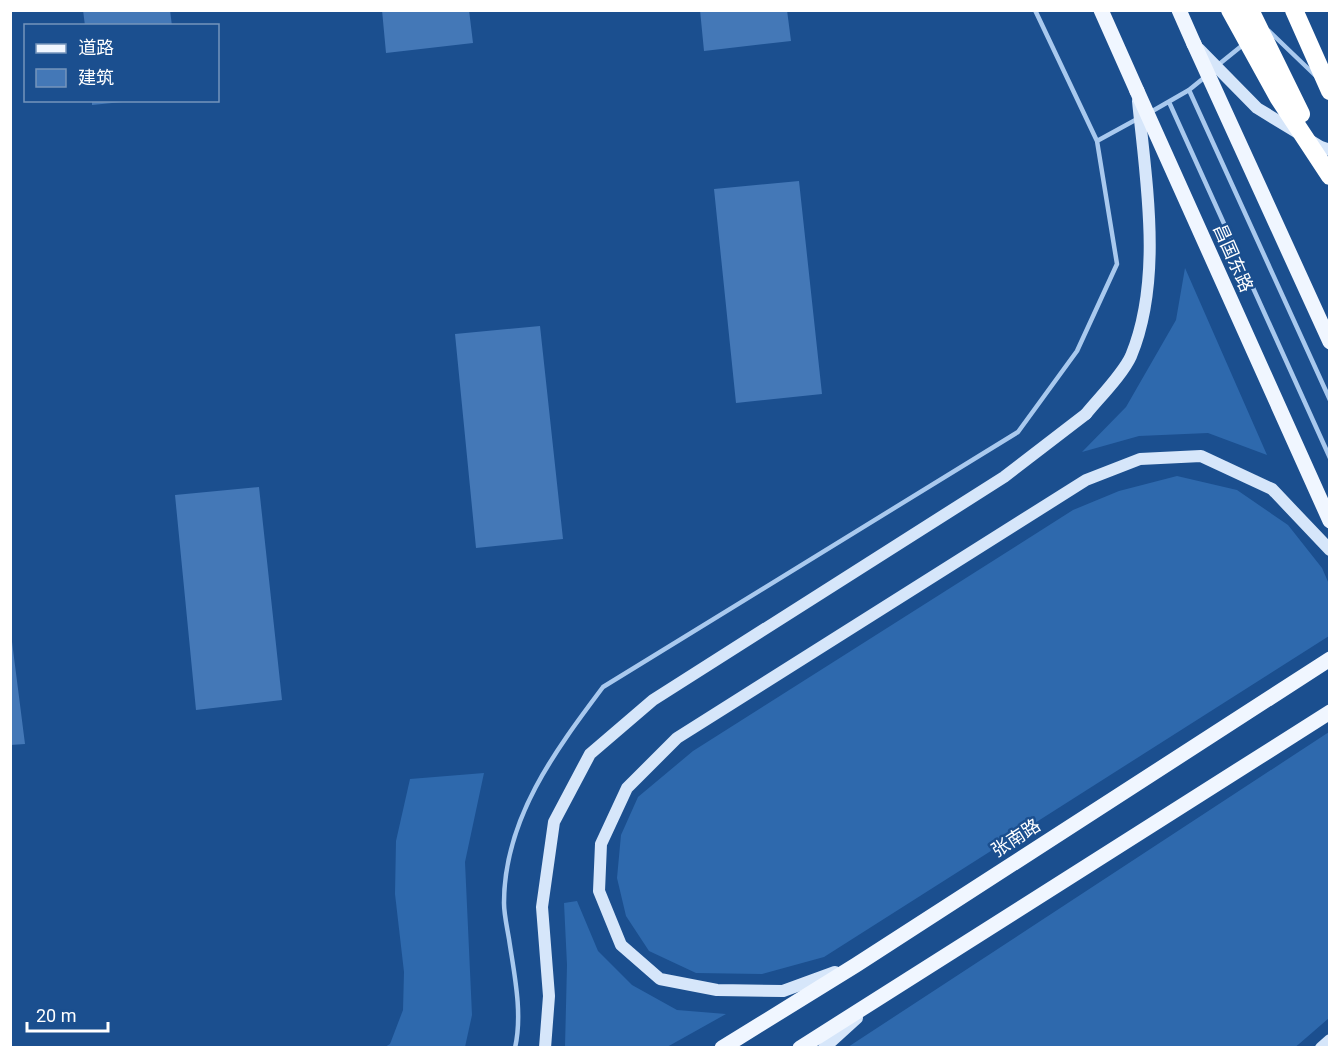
<svg xmlns="http://www.w3.org/2000/svg" width="1340" height="1058" viewBox="0 0 1340 1058" font-family="Roboto,'Noto Sans SC',sans-serif">
<style>
.grass{fill:#2e69ad}
.building{fill:#4478b7}
.lines{fill:none;stroke-linecap:round;stroke-linejoin:round}
.lane{stroke:#a9c9ee;stroke-width:4.5}
.secondary{stroke:#d6e6fa;stroke-width:12}
.primary{stroke:#f0f6ff;stroke-width:15}
.secondary-bridge{stroke:#d6e6fa;stroke-width:12}
.primary-bridge{stroke:#f0f6ff;stroke-width:15}
.highway-bridge{stroke:#fff;stroke-width:18}
.labels{text-anchor:middle;stroke-width:5;stroke-linejoin:round;paint-order:stroke}
.street-label{font-size:18px;fill:#fff;stroke:#1b4f8f}
</style>
<rect width="100%" height="100%" fill="#1b4f8f"/>
<path class="grass" d="M1185,268l82,187 -59,-22 -69,3 -57,16 44,-45 50,-87z
M1177,476l60,14 51,35 34,43 7,16v52l-505,321 -62,17 -66,-1 -47,-22 -23,-35 -9,-38 4,-43 17,-38 55,-46 380,-241 46,-19z
M1329,732v286l-30,26 -5,4 -446,-1z
M484,773l-19,89 7,153 -7,32h-80l5,-3 13,-34 1,-38 -9,-78 1,-53 14,-62z
M577,901l21,50 34,34 45,25 49,4 -59,33h-102l2,-82 -3,-62z"/>
<path class="building" d="M83,10h87l2,16h-87z
M382,10h87l4,33 -87,10z
M700,10h87l4,31 -87,10z
M92,100h30v2l-30,3z
M799,181l23,213 -86,9 -22,-214z
M540,326l23,213 -87,9 -21,-214z
M259,487l23,213 -86,10 -21,-215z
M10,626l15,118 -15,1z"/>
<g class="lines">
<path class="lane" d="M1269,31l50,48
M1218,65l26,-21
M1189,90l141,310
M1169,102l161,356
M1149,113l40,-23 16,-13
M1097,141l42,-23
M515,1048c8,-35 -1,-75 -6,-109 -2,-12 -5,-25 -5,-36 0,-84 51,-152 99,-216l415,-255 59,-81 40,-87 -20,-123 -62,-131"/>
<path class="secondary" d="M835,972l-52,19 -66,-1 -57,-11 -39,-34 -22,-54 2,-47 26,-56 50,-50 409,-258 54,-21 61,-3 71,33 58,61
M545,1048l4,-52 -7,-89 12,-85 36,-68 63,-54 351,-223 82,-63
M824,1048l33,-30
M1321,1048l9,-8"/>
<path class="primary" d="M1101,10l36,81
M1179,10l15,34
M722,1048l134,-83 474,-306
M800,1048l530,-336"/>
<path class="secondary-bridge" d="M1199,49l58,59 64,39 9,3
M1086,414c13,-16 37,-40 45,-58 32,-77 15,-175 7,-255"/>
<path class="primary-bridge" d="M1194,44l136,298
M1137,91l193,430"/>
<path class="highway-bridge" d="M1230,10l48,87 52,79
M1250,10l51,104
M1294,10l36,81"/>
</g>
<g class="labels">
<g class="street-label">
<text transform="translate(1233 258) rotate(66)" y="6">昌国东路</text>
<text transform="translate(1016 838) rotate(-33)" y="6">张南路</text>
</g>
</g>
<rect width="1340" height="1058" fill="none" stroke="#ffffff" stroke-width="24"/>
<rect x="24" y="24" width="195" height="78" fill="#1b4f8f" stroke="#7695bc" stroke-width="1.5"/>
<rect x="36" y="44" width="30" height="9" fill="#f0f6ff" stroke="#7695bc" stroke-width="1.5"/>
<text x="78" y="54" font-size="18" fill="#ffffff">道路</text>
<rect x="36" y="69" width="30" height="18" fill="#4478b7" stroke="#7695bc" stroke-width="1.5"/>
<text x="78" y="84" font-size="18" fill="#ffffff">建筑</text>
<path d="M27 1022v9h81v-9" fill="none" stroke="#ffffff" stroke-width="3"/>
<text x="36" y="1022" font-size="18" fill="#ffffff" stroke="#1b4f8f" stroke-width="4.5" paint-order="stroke">20 m</text>
</svg>
